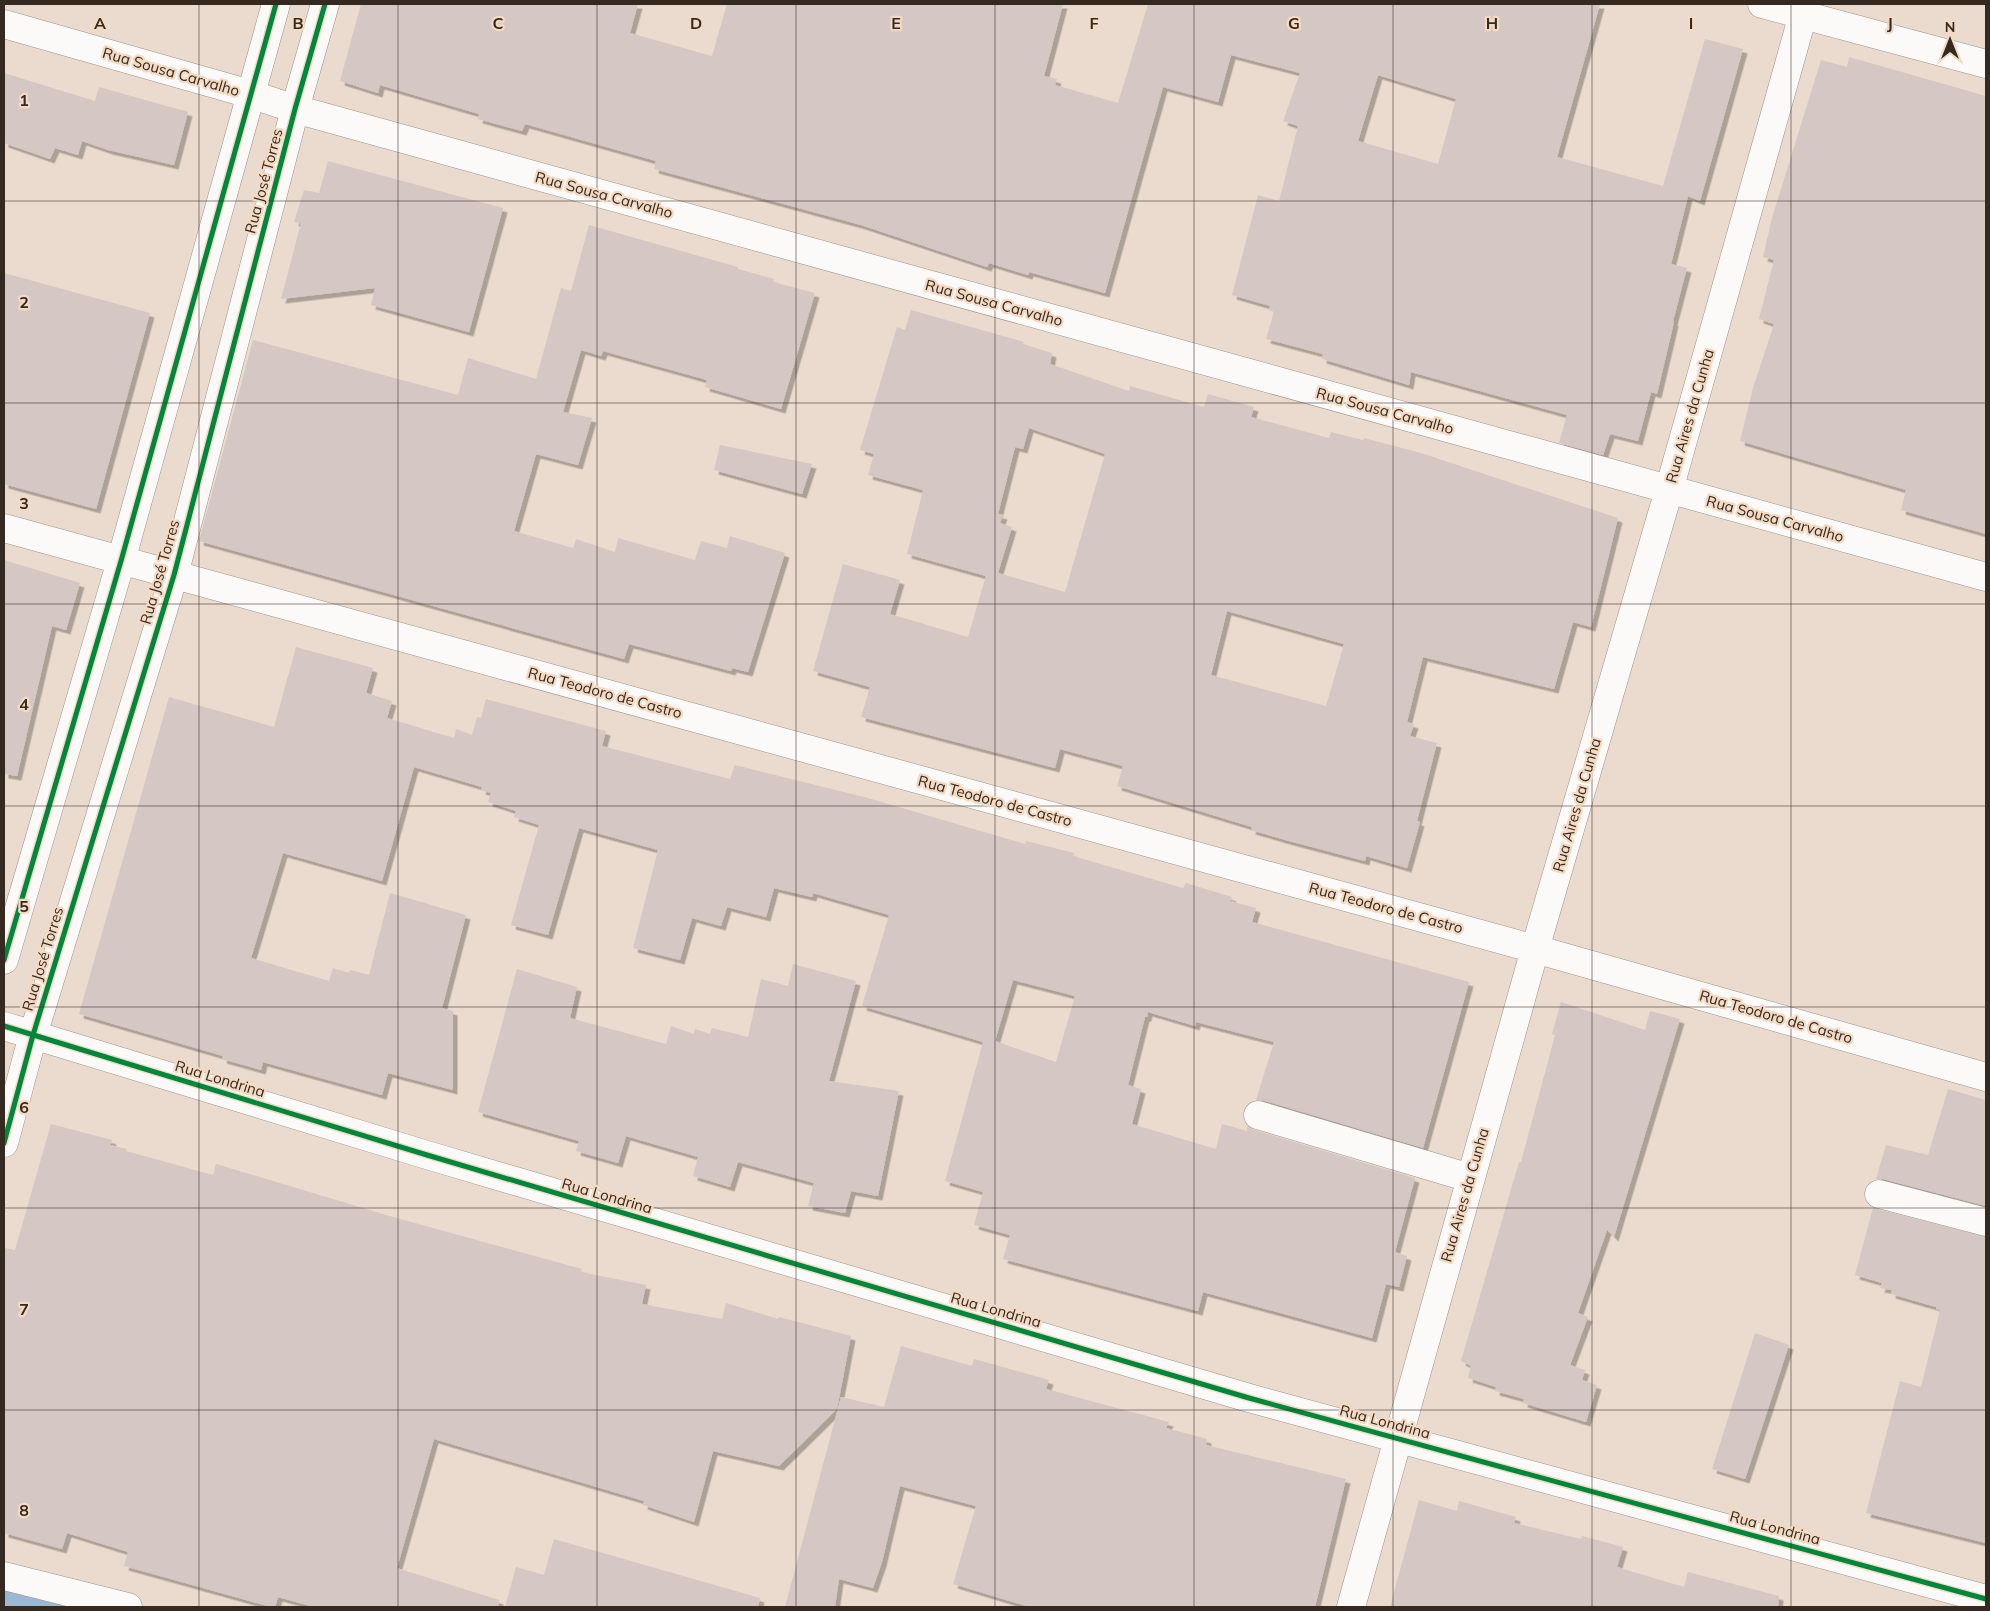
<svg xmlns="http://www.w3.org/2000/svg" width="1990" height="1611" viewBox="0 0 1990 1611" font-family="Mulish,sans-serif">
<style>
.water{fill:#9ab9d4}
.building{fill:#d4c7c4;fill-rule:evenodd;filter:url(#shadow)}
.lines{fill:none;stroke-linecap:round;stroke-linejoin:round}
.minor-casing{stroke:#9e9289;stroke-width:29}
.minor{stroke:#fcfaf8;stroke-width:28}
.cycleway-casing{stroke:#f5dac3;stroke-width:8}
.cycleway{stroke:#00873e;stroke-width:5}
.grid{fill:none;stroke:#342a21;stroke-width:1;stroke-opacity:0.55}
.labels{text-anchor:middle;stroke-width:4.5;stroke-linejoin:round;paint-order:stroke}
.street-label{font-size:15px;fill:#342a21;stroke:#f5dac3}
.grid-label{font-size:16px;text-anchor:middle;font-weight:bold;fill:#342a21;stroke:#f5dac3;stroke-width:4.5;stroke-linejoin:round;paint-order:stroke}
</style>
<defs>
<filter id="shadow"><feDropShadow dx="4.5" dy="4.5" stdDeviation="0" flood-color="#0004"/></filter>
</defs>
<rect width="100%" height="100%" fill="#eadbce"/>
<path class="water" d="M4,1582l57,16 4,9h-61z"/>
<path class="building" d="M361,4h277l-8,29 82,23 15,-52h336l-19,72 13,3 -2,6 63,18 30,-99h452l-43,153 106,29 42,-147 38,10 -43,152 -12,-5 -17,68 16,4 -14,53 1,1 -17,72 -6,-2 -13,49 -28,-7 -7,21 -44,-12 8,-28 -156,-43 -2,13 -87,-26 1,-5 -57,-15 8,-27 -5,-2 1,-4 -38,-11 26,-100 21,6 19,-75 -15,-5 17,-48 -69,-18 -13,47 -55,-15 -58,206 -76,-21 -1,3 -39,-12 -2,4 -126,-42 -207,-56 2,-8 -131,-37 -3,7 -44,-12 1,-5 -99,-29 -2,8 -38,-12zM1378,75l78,24 -18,65 -80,-23z
M1849,57l137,39v438l-85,-24 5,-20 -166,-49 13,-53 21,-64 -15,-5 15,-59 -11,-3 9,-39 49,-158 26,7z
M4,73l91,28 4,-14 89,25 -14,53 -66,-15 -26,-9 -4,14 -23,-7 -5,11 -46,-16z
M328,161l175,47 -34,124 -98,-27 4,-17 -94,11 20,-76 -7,-1 10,-32 15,3z
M589,225l149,42v2l36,10 -1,3 42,11 -34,116 -76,-22 2,-7 -104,-29 -2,5 -20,-6 -18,62 29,6 -14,47 -42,-11 -22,77 59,17 3,-9 39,13 3,-14 77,22 6,-19 26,7 3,-12 55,17 -37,119 -16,-4 -1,3 -102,-27 -5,15 -425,-118 54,-201 205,55 10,-37 68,21 25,-91 10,3z
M4,273l146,40 -54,196 -92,-25z
M911,310l113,32 -1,2 29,9 -2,11 79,27 1,-5 74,21 4,-13 46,13 -3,10 78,21 2,-6 32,8 1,-2 57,15 197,65 -27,109 -18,-5 -19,67 -131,-32 -16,65 7,2 -4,12 27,7 -20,78 3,1 -13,46 -41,-12 -1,5 -76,-20 -38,-11 1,-3 -135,-41 6,-20 -63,-17 -5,19 -194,-51 9,-30 -57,-16 30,-107 57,16 -10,34 78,23 18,-61 -79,-22 16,-64 -55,-15 6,-21 -14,-4 37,-123 8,3zM1029,428l76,26 -40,138 -67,-19 14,-46 -12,-4 3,-8 -5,-1 17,-67 8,2zM1227,611l117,33 -18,62 -115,-31z
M720,445l92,19 -10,30 -88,-24z
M4,560l76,23 -14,47 -14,-4 -35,150 -13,-2z
M296,647l77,21 -7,25 26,8 -5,17 67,20 2,-9 16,6 5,-18 4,1 5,-19 120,32 -4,15 128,33 5,-14 133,33 157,46 1,-3 48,12 -1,3 110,32 3,-5 46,14 -2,4 26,7 -4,14 217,60 -46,166 -161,-48h-6l18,-58 -78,-20 -1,4 -47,-14 -1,5h-2l-17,68 13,4 -9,35 84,25 6,-25 25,7v-5l7,4 161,48 -20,74 12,4 -8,31 -13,-3 -14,54 -169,-46 -5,19 -195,-52 7,-24 -36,-10 9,-33 -38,-11 38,-139 -121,-36 27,-91 -76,-22 -1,4 -38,-9 -8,29 -39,-10 -6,19 -29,-8 -12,42 -47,-12 25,-98 -79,-22 -31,107 -37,-10 28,-100 -25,-8 2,-6 -28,-9 3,-9 -10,-3 1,-3 -68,-20 -32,114 -99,-28 -32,105 78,23 4,-13 16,5 1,-3 19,5 21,-82 76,22 -24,93 11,3v79l-65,-17 -6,22 -119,-33 -2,8 -39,-11 1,-3 -144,-42 90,-317 105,30zM1013,980l62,16 -19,66 -61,-21z
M793,964l63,17 -27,100 70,10 -21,105 -27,-5 -6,22 -37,-7 6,-23 -76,-21 -8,25 -37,-11 5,-19 -72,-21 -8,27 -42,-12 3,-10 -101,-29 39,-143 60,18 -7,31 96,26 5,-18 23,8 1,-5 15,5 2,-6 36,9 13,-58 27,7z
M1561,1002l84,28 5,-19 30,8 -66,218 -7,-7 -29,83 10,4 -18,48 15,5 -3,10 15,5 -11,37 -63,-19 1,-4 -29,-8 1,-4 -28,-9 3,-12 -10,-5 58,-199h2l34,-127 -3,-1z
M1948,1089l38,11v106l-103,-27h-7l10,-34 42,10z
M51,1124l61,16 -2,5 17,4 -1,2 87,24 3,-11 170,51 196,54 -1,3 65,13 -4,19 80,15 4,-16 52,16 1,-2 72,19 -14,73 -58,57 -66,-15 -19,71 -51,-17 1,-4 -210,-62 -37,129 102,32 -1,7h-184l-36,-10 -3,10h-4l-147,-41 4,-14 -61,-19 -5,16 -58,-16v-285l11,2z
M1873,1208l113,29v306l-120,-30 34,-132 21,6 19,-77 -4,-1v-2l-45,-13 1,-4 -12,-2 2,-5 -27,-8z
M1755,1333l34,12 -44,134 -33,-10z
M901,1346l71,20 2,-7 75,21 -3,9 123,33 -3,6 41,11 -1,6 140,34 -31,128h-285l-77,-23 23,-78 -76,-20 -18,76 -9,26 -34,-9 -4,28h-50l56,-210 43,10z
M1419,1500l38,11 2,-10 57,16 -2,6 67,16 1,-3 41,11 -6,20 67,20 4,-15 91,24 -1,11h-388z
M554,1539l206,59 -2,9h-253l11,-40 28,8z"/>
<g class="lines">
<defs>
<path id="minor" d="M1762,4l224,60
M4,24l246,70 45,15 1691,468
M4,528l1531,421 451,128
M4,960l117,-399 155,-557
M4,1026l423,129 822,243 737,201
M1258,1115l212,63
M4,1143l29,-108 141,-460 121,-466 30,-105
M1879,1194l107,28
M4,1576l124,31
M1351,1607l184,-658 134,-459 137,-486"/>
</defs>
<use href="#minor" class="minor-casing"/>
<use href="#minor" class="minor"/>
<defs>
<path id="cycleway" d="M4,960l117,-399 155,-557
M4,1026l423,129 822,243 737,201
M4,1143l29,-108 141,-460 121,-466 30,-105"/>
</defs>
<use href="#cycleway" class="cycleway-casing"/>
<use href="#cycleway" class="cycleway"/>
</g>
<path class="grid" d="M199,4v1603M398,4v1603M597,4v1603M796,4v1603M995,4v1603M1194,4v1603M1393,4v1603M1592,4v1603M1791,4v1603M4,201h1982M4,403h1982M4,604h1982M4,806h1982M4,1007h1982M4,1208h1982M4,1410h1982"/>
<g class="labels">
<g class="street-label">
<text transform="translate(171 72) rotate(16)" y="5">Rua Sousa Carvalho</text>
<text transform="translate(264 181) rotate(-75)" y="5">Rua José Torres</text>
<text transform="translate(604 195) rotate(15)" y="5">Rua Sousa Carvalho</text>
<text transform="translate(994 303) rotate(15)" y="5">Rua Sousa Carvalho</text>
<text transform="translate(1385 411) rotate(15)" y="5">Rua Sousa Carvalho</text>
<text transform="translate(1690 416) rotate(-74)" y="5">Rua Aires da Cunha</text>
<text transform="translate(1775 519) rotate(15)" y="5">Rua Sousa Carvalho</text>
<text transform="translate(160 572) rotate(-74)" y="5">Rua José Torres</text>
<text transform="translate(605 693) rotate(15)" y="5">Rua Teodoro de Castro</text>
<text transform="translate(995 801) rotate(15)" y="5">Rua Teodoro de Castro</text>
<text transform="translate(1577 805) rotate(-74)" y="5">Rua Aires da Cunha</text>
<text transform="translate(1386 908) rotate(15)" y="5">Rua Teodoro de Castro</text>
<text transform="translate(43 959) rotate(-73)" y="5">Rua José Torres</text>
<text transform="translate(1776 1017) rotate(16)" y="5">Rua Teodoro de Castro</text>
<text transform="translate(220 1079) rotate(17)" y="5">Rua Londrina</text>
<text transform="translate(1465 1195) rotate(-74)" y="5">Rua Aires da Cunha</text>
<text transform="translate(607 1196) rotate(16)" y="5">Rua Londrina</text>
<text transform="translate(996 1310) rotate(16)" y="5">Rua Londrina</text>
<text transform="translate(1385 1422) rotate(15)" y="5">Rua Londrina</text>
<text transform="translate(1775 1528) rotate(15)" y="5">Rua Londrina</text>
</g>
</g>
<g class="grid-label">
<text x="100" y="29">A</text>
<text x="298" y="29">B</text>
<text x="498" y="29">C</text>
<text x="696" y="29">D</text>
<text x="896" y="29">E</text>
<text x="1094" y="29">F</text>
<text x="1294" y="29">G</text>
<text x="1492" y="29">H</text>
<text x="1691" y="29">I</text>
<text x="1890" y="29">J</text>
<text x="24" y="106">1</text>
<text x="24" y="308">2</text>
<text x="24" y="509">3</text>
<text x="24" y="710">4</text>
<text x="24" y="912">5</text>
<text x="24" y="1113">6</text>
<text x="24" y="1315">7</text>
<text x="24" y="1516">8</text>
</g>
<rect width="1990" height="1611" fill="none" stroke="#342a21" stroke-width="10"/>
<g transform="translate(1950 40)" stroke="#f5dac3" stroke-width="4" paint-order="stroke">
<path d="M0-4L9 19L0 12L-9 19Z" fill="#342a21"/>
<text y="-8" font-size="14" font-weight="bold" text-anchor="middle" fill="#342a21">N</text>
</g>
</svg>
